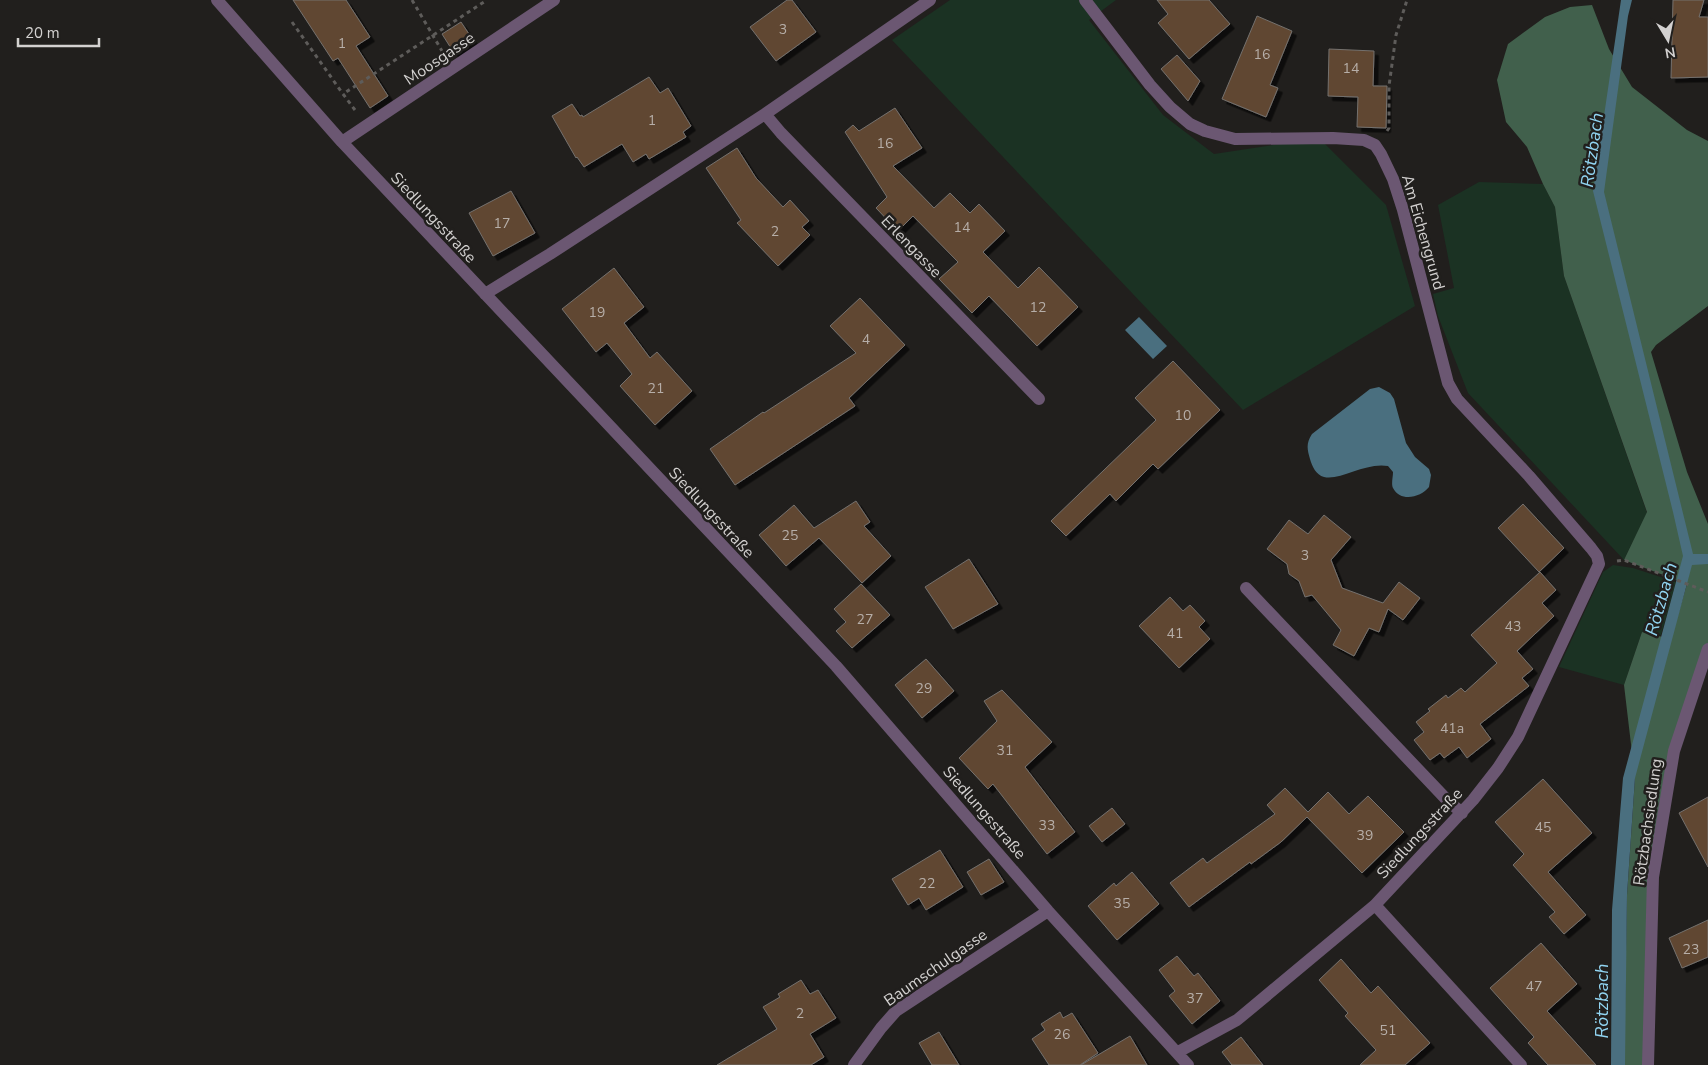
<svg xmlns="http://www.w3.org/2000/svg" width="1708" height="1065" viewBox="0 0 1708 1065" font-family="'Nunito Sans',sans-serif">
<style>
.green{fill:#1b3223}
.forest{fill:#41604c}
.water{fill:#4a6f7f}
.building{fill:#614732;stroke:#74716e;filter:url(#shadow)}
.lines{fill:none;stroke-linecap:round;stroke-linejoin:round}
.path{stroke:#5e5c5a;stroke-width:3;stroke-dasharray:4 4;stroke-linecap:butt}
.minor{stroke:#6b5772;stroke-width:12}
.labels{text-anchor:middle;stroke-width:5;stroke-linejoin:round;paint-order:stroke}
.number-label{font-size:14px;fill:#b6aea8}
.street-label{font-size:16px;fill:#d3d1d0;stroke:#211f1d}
.water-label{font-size:18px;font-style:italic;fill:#91d4f1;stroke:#211f1d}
</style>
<defs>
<filter id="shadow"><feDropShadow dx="4.5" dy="4.5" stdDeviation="0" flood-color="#0009"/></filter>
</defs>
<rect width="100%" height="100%" fill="#211f1d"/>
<path class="green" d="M950,0h166l-27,20 74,95 51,39 105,-16 67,67 29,101 -172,104 -351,-370z
M1479,182l64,2 12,23 9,69 83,237 -23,47 -156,-167 -30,-77 -5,-22 21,-6 -16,-83z
M1613,565l20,3 43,14 -15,53 -19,-3 -18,53 -65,-18 44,-95z"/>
<path class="forest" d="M1592,5l17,44 23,38 55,43 21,11v165l-52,39 -5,7 36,120 21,52v125l-34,102 -21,126 -5,188h-24l3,-170 8,-117 -11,-93 18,-53 29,7 16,-55 -63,-24 23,-48 -83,-236 -9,-69 -12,-23 -16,-37 -21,-25 -9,-42 11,-36 37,-27 25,-10z"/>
<path class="water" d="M1621,0h11l-4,16 -24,176 89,362h15v10l-16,1 -57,213 -8,117 -2,170h-14l1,-155 11,-132 60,-222 -10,-44 -80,-321z
M1139,317l28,29 -14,13 -28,-29z
M1379,387l11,6 4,6 12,44 9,14 14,12 2,6 -2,12c-8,10 -28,16 -36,1 -2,-4 0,-11 0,-16l-5,-6c-23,-4 -48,15 -64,11 -8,-2 -12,-11 -14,-18 -3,-10 -4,-16 2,-25l58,-45z"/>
<path class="building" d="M293,0h53l24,37 -14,9 32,50 -18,12 -32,-50 -5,3z
M787,0h5l24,32 -40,29 -26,-34z
M1157,0h52l21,24 -41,35 -31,-36 10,-9z
M1673,0h31l-5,17h9v60l-37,1z
M1257,16l35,15 -22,54 8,3 -12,29 -44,-18z
M461,22l12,18 -19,13 -12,-19z
M1329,49l45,2 -1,35h14l-1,42 -29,-1 1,-30 -30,-1z
M1177,55l23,26 -12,20 -27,-32z
M649,77l11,16 8,-5 23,38 -8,6 3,5 -37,22 -3,-5 -13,8 -11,-18 -38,23 -7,-10 -1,1 -24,-42 20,-12 8,12 2,-1 1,2z
M895,108l27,40 -29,18 41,42 16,-15 20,20 9,-9 26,27 -22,21 35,36 21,-21 39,40 -41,39 -48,-50 -17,17 -33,-34 19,-17 -45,-46 -15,15 -22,-23 11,-11 -42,-65 8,-7 6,6z
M737,148l19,30 27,29 7,-7 19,21 -7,6 8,8 -32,31 -41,-43 4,-3 -35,-52z
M511,191l24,42 -42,23 -24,-43z
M614,268l30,39 -20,16 26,35 7,-6 35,39 -37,34 -35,-39 12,-12 -25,-31 -11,9 -34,-43z
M860,298l45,47 -56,53 6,8 -120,79 -25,-36 53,-37 1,1 92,-60 -26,-27z
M1173,361l47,49 -62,59 -5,-5 -37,37 -6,-7 -44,42 -15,-15 105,-101 -21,-22z
M856,501l14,21 -6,4 27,30 -29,27 -43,-45 -33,28 -27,-31 35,-30 20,23z
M1523,504l41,44 -25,24 -41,-44z
M1324,515l27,22 -20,23 11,28 41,15 16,-21 21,16 -17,22 -15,-11 -9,23 -10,-4 -15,28 -21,-11 8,-15 -29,-35 -7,2 -6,-16 -10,-7 -2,-10 -20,-15 22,-29 19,14z
M969,559l29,45 -45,25 -28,-42z
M1540,572l16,18 -14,13 12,13 -37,35 16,18 -11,9 7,8 -49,38 11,15 -24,19 -8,-11 -15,11 -4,-5 -10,7 -16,-20 10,-8 -8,-10 14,-11 -2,-2 18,-14 2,3 13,-10 4,4 32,-29 -26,-28z
M861,584l29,31 -38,33 -16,-17 10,-9 -12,-13z
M1170,597l13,14 7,-6 15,16 -6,6 11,12 -31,29 -40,-42z
M926,659l28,32 -32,27 -27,-33z
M1002,690l50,52 -27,25 50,65 -28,22 -54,-70 -5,5 -29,-31 38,-37 -13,-20z
M1543,779l49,54 -44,39 38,43 -22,19 -15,-17 6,-5 -42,-47 11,-11 -29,-32z
M1285,788l23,24 20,-20 21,22 19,-18 36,36 -42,41 -55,-56 -26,25 -30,22 -1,-2 -61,45 -19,-24 33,-25 4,5 68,-49 -8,-9z
M1708,797v70l-29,-54z
M1112,808l13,16 -23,18 -13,-16z
M940,850l23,37 -37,23 -7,-12 -11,7 -16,-26z
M989,859l15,23 -23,13 -14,-23z
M1132,872l27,32 -42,36 -29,-34 26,-23 2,3z
M1708,920v37l-26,11 -13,-30z
M1541,943l36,41 -30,27 49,54h-48l-20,-22 6,-6 -44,-49z
M1177,956l17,20 4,-3 22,28 -28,23 -23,-28 6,-5 -16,-21z
M1341,959l30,34 7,-7 52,57 -25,22h-45l16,-15 -31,-34 3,-3 -29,-33z
M801,980l9,14 8,-4 18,28 -26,16 14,23 -13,8h-94l60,-36 -14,-22 17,-10 -2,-3z
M1060,1012l3,6 9,-5 26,40 -18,12h-31l-17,-26 13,-9 -4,-6z
M939,1032l20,33h-27l-13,-22z
M1130,1036l17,29h-66z
M1241,1037l22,28h-31l-10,-13z"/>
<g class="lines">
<path class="path" d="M412,0l30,51
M292,22l51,72
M355,110l-12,-16 144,-94
M1387,131l2,-3v-42l7,-51 11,-35
M1617,561l7,-1 84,32"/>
<path class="minor" d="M217,0l125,142 494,524 212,245 140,154
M1085,0l65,85 20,22 20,17 15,7 30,8 98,-1 31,2 11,5 6,9 12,25 10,31 45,173 9,16 72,77 62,72 6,8 2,8 -81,173 -20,31 -25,32 -98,105 -138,115 -59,32
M765,114l16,19 258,266
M342,142l212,-142
M485,294l65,-40 215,-140 165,-114
M1246,588l201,212 15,13
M1375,905l146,160
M854,1065l27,-37 15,-17 152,-100
M1648,1065l5,-188 21,-126 34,-102"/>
</g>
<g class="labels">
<g class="number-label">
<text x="783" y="34">3</text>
<text x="342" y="48">1</text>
<text x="1262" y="59">16</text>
<text x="1351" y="73">14</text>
<text x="652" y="125">1</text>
<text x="885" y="148">16</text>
<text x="502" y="228">17</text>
<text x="962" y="232">14</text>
<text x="775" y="236">2</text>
<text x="1038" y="312">12</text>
<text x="597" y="317">19</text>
<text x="866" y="344">4</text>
<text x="656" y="393">21</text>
<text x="1183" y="420">10</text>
<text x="790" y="540">25</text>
<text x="1305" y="560">3</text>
<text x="865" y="624">27</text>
<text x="1513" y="631">43</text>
<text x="1175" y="638">41</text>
<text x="924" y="693">29</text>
<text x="1452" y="733">41a</text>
<text x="1005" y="755">31</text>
<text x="1047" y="830">33</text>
<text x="1543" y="832">45</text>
<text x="1365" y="840">39</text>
<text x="927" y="888">22</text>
<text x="1122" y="908">35</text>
<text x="1691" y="954">23</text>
<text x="1534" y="991">47</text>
<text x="1195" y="1003">37</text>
<text x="800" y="1018">2</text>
<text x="1388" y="1035">51</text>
<text x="1062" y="1039">26</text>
</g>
<g class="street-label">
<text transform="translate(439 58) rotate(-34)" y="6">Moosgasse</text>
<text transform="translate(434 217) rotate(47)" y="6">Siedlungsstraße</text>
<text transform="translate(1424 232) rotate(74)" y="6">Am Eichengrund</text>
<text transform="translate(912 246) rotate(46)" y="6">Erlengasse</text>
<text transform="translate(712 512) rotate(47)" y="6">Siedlungsstraße</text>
<text transform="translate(985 812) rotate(49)" y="6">Siedlungsstraße</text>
<text transform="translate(1647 822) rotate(-82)" y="6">Rötzbachsiedlung</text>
<text transform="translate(1419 833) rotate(-47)" y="6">Siedlungsstraße</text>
<text transform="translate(935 967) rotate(-35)" y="6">Baumschulgasse</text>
</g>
<g class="water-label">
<text transform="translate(1592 150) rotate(-82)" y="6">Rötzbach</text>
<text transform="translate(1661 599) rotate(-74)" y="6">Rötzbach</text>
<text transform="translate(1602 1001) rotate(-90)" y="6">Rötzbach</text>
</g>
</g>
<g transform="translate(1668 40) rotate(170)" stroke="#211f1d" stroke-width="4" paint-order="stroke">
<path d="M0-4L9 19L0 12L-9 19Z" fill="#d3d1d0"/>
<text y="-8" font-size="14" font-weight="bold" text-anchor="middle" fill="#d3d1d0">N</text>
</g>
<path d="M18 38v8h81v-8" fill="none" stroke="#d3d1d0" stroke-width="2.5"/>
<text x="25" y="38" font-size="15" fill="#d3d1d0" stroke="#211f1d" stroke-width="4" paint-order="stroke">20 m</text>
</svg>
